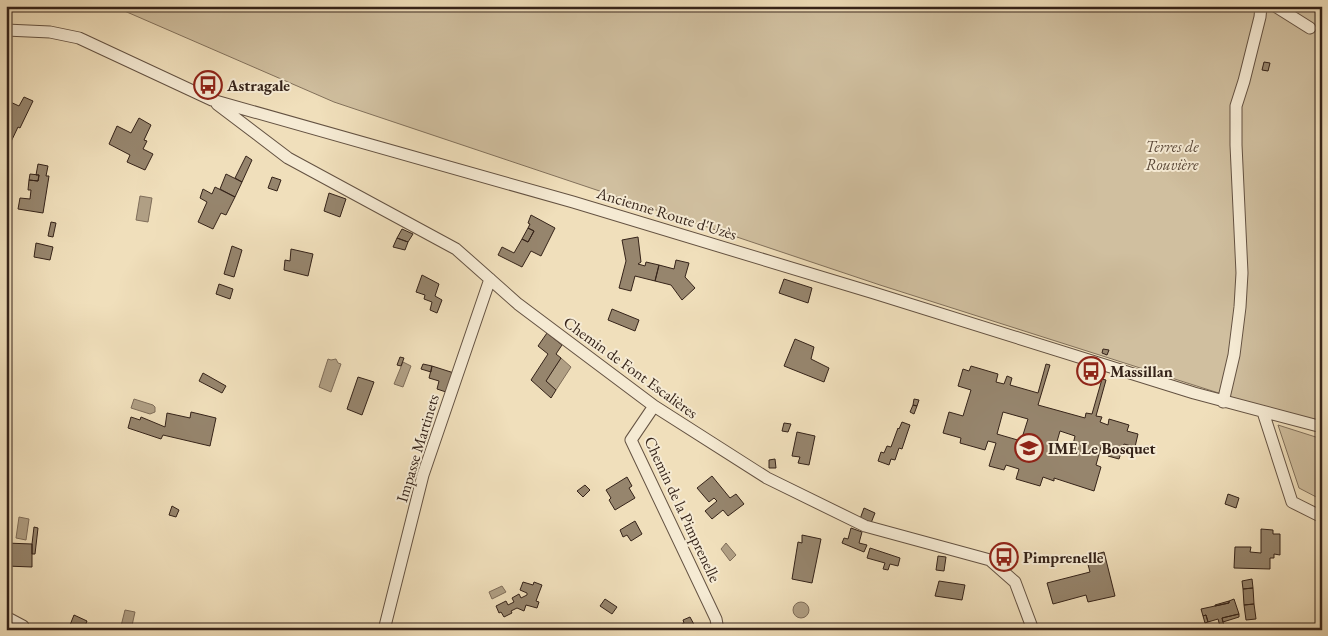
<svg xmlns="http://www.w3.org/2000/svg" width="1328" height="636" viewBox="0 0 1328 636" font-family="'EB Garamond',serif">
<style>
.green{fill:#d0bf9f;stroke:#82715c}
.water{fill:#b09f84;stroke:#7f6d59}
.building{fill:#96856d;stroke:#352319;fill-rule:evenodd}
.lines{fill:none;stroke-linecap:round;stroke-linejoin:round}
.street-casing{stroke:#645242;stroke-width:13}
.street{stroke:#f5ead3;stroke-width:11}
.labels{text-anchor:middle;stroke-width:4;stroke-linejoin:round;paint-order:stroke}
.poi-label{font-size:16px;font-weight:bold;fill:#352319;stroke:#f5ead3;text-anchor:start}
.park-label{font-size:16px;font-style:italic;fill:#5c4a3a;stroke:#f5ead3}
.street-label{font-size:16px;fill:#352319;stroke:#f5ead3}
</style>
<rect width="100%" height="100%" fill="#f0dfbb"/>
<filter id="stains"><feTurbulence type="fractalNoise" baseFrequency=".004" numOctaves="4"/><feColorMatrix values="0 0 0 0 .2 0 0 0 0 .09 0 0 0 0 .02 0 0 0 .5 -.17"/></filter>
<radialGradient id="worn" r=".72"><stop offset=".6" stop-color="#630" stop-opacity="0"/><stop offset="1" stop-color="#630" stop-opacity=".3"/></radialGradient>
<path class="green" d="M113,6h1209v420l-442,-141 -546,-183z
M1278,425l44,14v61l-23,-12z"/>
<path class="water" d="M140,196l12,2 -4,24 -12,-2z
M561,358l10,9 -15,23 -10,-9z
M328,359l3,1 5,-1 2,4 3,1 -10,28 -12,-5z
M403,362l8,4 -8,21 -9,-3z
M134,399l19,6 2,2v5l-5,2 -19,-6z
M19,517l10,2 -3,21 -10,-2z
M726,543l10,12 -6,6 -9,-12z
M502,586l4,6 -14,7 -3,-7z
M793 610a8 8 0 1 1 16 0a8 8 0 1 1-16 0Z
M125,610l10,2 -4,18h-11z"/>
<path class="building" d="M1316,6h6v14l-5,1z
M1264,62l6,1 -2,8 -6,-1z
M24,97l9,4 -13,27 -2,-1 -9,19 -3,-2v-44l13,6z
M139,118l12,7 -7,15 3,1 -4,8 10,5 -8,16 -18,-8 3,-7 -21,-11 8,-18 14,7z
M246,156l6,4 -10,22 -7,-4z
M38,164l10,2 -2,10h3l-6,37 -25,-4 2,-11 10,1 1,-9h-3l1,-10 9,1 1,-6h-3z
M30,174l9,1 -1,6 -9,-1z
M226,174l16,8 -7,15 -15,-8z
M272,177l9,3 -4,11 -9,-3z
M215,187l20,10 -9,18 -5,-2 -8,16 -15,-7 9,-20 -7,-4 3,-9 9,5z
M329,193l17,6 -6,18 -16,-6z
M531,215l24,13 -14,28 -10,-5 -9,16 -24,-12 4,-8 12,6 8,-14 6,3 6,-11 -6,-3 2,-4 -2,-1z
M51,222l5,1 -3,14 -5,-1z
M528,228l6,3 -6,11 -6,-3z
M402,229l11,5 -5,8 -11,-4z
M638,237l3,25 -3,2 7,2 1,-4 13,3 -4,16 -20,-5 -4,15 -12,-3 7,-27 -4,-21z
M397,238l11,4 -3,8 -12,-3z
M36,243l17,4 -3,13 -16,-3z
M232,246l10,4 -8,27 -10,-3z
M291,249l22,5 -5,22 -24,-6 1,-10 5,1z
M676,260l13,3 -4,14 10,11 -13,12 -11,-15 -16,-4 4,-16 15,4z
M422,275l17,9 -4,12 7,4 -5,13 -7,-3 2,-8 -8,-3 1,-4 -9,-3z
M784,279l28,9 -4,15 -29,-10z
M219,284l14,5 -3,10 -14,-5z
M612,309l27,11 -4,11 -27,-11z
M547,333l15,12 -6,9 5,4 -15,23 10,9 -5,8 -20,-18 17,-26 -10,-8z
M795,339l19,8 -3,12 18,9 -5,14 -40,-16z
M1103,349l6,1 -2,5 -5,-2z
M400,357l4,1 -3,8 -4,-1z
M423,364l9,2 -1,6 -10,-3z
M1046,364l4,1 -12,40 47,13 1,-5 6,1 10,-35 4,1 -10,36 6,1 -2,5 8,3 1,-6 20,6 -2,6 11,3 -3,13 -11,-3 -5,15 -11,-3 2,-7 -9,-2 -5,18 5,2 -7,24 -40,-13v3l-11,-4 -3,9 -24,-7 3,-10 -13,-4 -2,5 -15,-4 7,-23 -8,-2 -3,9 -25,-7 1,-5 -18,-5 6,-21 14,4 8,-26 -13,-4 5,-17 6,2 2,-5 27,8 -2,8 8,2 3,-8 5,2 -2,7 28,8zM1003,412l25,7 -7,22 -24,-7zM1060,431l15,5 -3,13 -16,-4z
M432,366l22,7 -5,20 -12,-4 2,-8 -10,-3z
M203,373l23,13 -4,7 -23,-12z
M358,377l16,5 -12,33 -15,-6z
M914,399l5,1 -2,6 -4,-1z
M913,405l4,1 -3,8 -4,-2z
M191,412l25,6 -6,28 -47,-11 -2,4 -33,-11 3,-11 9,3 1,-3 24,10 2,-14 23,5z
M902,422l8,3 -8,24 -3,-1 -4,12 -4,-1 -2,6 -11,-4 3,-9 3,1 3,-7 4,1 7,-19 1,1z
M784,423l7,1 -3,8 -6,-1z
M797,432l18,4 -6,29 -11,-2 2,-6 -8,-1z
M775,459l1,9h-7v-8z
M712,476l18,22 6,-4 8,10 -16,12 -5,-6 -11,9 -7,-8 12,-10 -3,-3 -5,4 -12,-14z
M627,477l5,9 -3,2 6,10 -20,12 -6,-10 2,-2 -5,-8z
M585,485l5,5 -7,7 -6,-6z
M1228,494l11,4 -3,10 -11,-4z
M172,506l7,4 -3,7 -7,-2z
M864,508l11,5 -4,10 -11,-4z
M635,521l7,13 -11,7 -4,-6 -4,2 -3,-7z
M34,527l4,1 -3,26h-3v-10z
M851,528l11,4 -3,11 8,2 -3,7 -22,-9 2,-5 4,1z
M1261,529l12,1v4h7v21l-6,-1v4h-4v11l-36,-1 1,-21h16l-1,5 11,1z
M802,535l19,4 -9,44 -20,-4 6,-37 4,1z
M6,543l26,1v23l-26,-1z
M870,548l30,10 -2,8 -8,-2 -2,6 -5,-1 2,-6 -18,-5z
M1104,552l11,44 -27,6 -2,-7 -33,9 -6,-21 43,-11 -4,-15z
M938,556l8,1 -2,14 -8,-1z
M1252,579l1,9 -10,1 -1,-8z
M939,581l26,4 -3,15 -27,-4z
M523,582l10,3 1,-3 8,3 -6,16 3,1 -2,6 -11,-3 -2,6 -7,-3 -6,3 1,2 -8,4 -3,-5 -2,1 -3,-7 10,-5 2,4 6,-3 -2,-4 7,-4 2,4 6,-3v-2l-7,-3z
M1253,588l1,16 -10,1 -1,-16z
M605,599l12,8 -5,7 -12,-8z
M1234,599l5,15 -17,4 3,12h-4l-3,-11 -10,3 -2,-7 -3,1 -2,-7 28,-6v-2z
M1229,601v2l-14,3v-1z
M1254,604l2,15 -10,1 -2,-15z
M1239,614v3l-16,5 -1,-4z
M74,615l13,6 -2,5 8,4h-25z
M1206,615l2,7 -3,1 -2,-7z
M690,617l7,13h-26l13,-7 -1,-3z"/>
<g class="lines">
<defs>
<path id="street" d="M1275,6l35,22
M6,30l44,2 29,6 133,62 361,102 301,91 320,100 128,34
M217,104l71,54 168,91 62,55 136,102 113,72 98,48 125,34 25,22 18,48
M1223,402l11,-47 6,-48 2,-34 -6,-128v-39l8,-25 16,-64 1,-11
M654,406l-23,34 85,179 2,11
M1263,412l29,90 30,15
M6,617l17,9
M384,630l39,-155 67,-196"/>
</defs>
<use href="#street" class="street-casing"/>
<use href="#street" class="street"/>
</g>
<defs>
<symbol id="bus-ring" viewBox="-11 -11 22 22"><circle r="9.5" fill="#f5ead3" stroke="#8f2418" stroke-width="1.5"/><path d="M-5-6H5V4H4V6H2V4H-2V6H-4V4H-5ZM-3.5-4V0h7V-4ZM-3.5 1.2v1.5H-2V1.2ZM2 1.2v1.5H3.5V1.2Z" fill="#8f2418"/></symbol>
<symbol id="school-ring" viewBox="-11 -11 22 22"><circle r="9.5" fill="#f5ead3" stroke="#8f2418" stroke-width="1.5"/><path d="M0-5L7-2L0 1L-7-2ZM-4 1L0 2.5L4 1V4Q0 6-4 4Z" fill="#8f2418"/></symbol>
</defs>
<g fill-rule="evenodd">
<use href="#bus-ring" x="192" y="69" width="32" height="32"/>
<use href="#bus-ring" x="1075" y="355" width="32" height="32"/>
<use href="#school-ring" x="1013" y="432" width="32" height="32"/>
<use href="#bus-ring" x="988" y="541" width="32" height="32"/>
</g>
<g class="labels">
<g class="poi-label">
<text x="227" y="91">Astragale</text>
<text x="1110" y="377">Massillan</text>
<text x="1048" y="454">IME Le Bosquet</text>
<text x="1023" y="563">Pimprenelle</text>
</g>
<g class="park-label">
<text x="1172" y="152">Terres de<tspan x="1172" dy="18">Rouvière</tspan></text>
</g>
<g class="street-label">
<text transform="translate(667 213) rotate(17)" y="6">Ancienne Route d'Uzès</text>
<text transform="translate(631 367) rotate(36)" y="6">Chemin de Font Escalières</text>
<text transform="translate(417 448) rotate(-73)" y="6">Impasse Martinets</text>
<text transform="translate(683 509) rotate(65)" y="6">Chemin de la Pimprenelle</text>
</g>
</g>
<rect width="1328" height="636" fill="none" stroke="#f0dfbb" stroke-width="25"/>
<rect x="8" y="8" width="1313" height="621" fill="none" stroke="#352319" stroke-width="2.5"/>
<rect x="12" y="12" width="1303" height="611" fill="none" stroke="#352319"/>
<rect width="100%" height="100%" filter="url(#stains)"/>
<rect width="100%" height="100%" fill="url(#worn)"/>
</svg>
